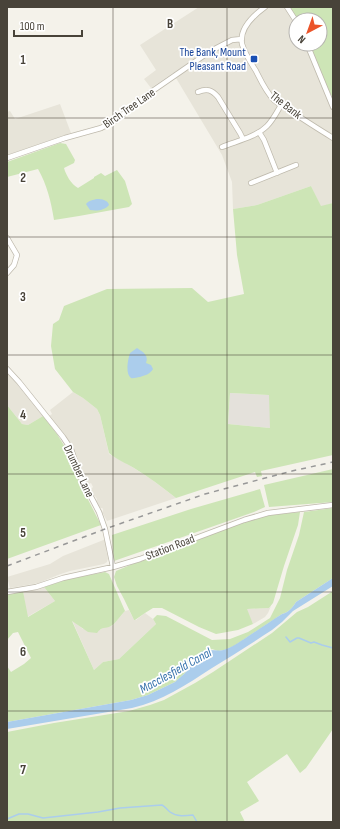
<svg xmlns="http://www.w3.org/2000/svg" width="340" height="829" viewBox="0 0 340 829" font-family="'Sofia Sans Condensed',sans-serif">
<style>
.residential{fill:#e7e4d9}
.industrial{fill:#e4e1db}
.green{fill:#cde5b6;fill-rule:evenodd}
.water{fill:#abcdec}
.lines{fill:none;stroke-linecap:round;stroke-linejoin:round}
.stream{stroke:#abcdec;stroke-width:1.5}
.minor-casing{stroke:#bfbaad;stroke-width:6}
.minor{stroke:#fff;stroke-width:4.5}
.rail{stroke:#989898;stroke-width:1.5;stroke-dasharray:5 5;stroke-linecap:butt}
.grid{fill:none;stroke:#484339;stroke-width:1;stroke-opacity:0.55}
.transit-dot{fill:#1a4fb4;stroke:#fff;stroke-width:1.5}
.labels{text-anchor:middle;stroke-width:3.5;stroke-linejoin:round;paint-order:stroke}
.transit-label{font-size:12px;fill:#164399;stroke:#fff;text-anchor:end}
.street-label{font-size:12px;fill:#484339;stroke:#fff}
.water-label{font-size:13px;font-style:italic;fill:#3874ad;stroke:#fff}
.grid-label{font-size:13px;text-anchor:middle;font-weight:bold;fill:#484339;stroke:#fff;stroke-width:3.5;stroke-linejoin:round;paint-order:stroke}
</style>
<rect width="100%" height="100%" fill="#f4f2ea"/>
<path class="residential" d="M199,7h88l9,16v21h9l16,41 12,25v93l-12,4 -10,-21 -54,19 -24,4 -1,-27 -10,-27 -49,-82 -22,15 -7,-9 12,-9 -16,-25z
M60,104l11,29 -64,22v-43l3,-1 5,8z
M7,372l36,44 -15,9 -6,-1 -15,-19z
M73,392l10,6 14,11 3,6 9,39 4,2 16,9 22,14 25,19 -69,23 -5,-9 1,-1v-2l-1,-1h-2l-4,-7 1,-2 -2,-3h-2l-3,-6 3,-3 -2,-4 -4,2 -14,-35 -9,-16 -15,-18 3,-2 -2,-4z
M106,539v10l2,9 -1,4 -3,2 -34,7 -12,4 -19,8 -29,5 -3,-11 43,-13 13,-8z
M44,587l11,14 -28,16 -4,-26z
M271,606l-3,7 -3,4 -12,7 -7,-15 23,-1z
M129,610l5,10h2l9,-7 8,6 3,5 -37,35 -16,3 -9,8 -22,-50 11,9 17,1 4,-3 8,-1 13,-15z"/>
<path class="industrial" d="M230,393l40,2v33l-42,-4z"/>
<path class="green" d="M289,7h44v92l-26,-55h13v-24h-24z
M60,143l6,1 9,16 -1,3 -10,5c2,7 7,16 14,20l16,-10v-1l7,-4 4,3 12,-6 8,11 7,23 -3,3 -50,9 -25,4c-3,-19 -7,-35 -16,-51l-31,8v-15z
M311,186l10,20 12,-3v252l-72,16 1,5 -5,1 -2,-5 -79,26c-14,-11 -27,-21 -42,-30 -8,-5 -17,-8 -25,-15l-9,-38 -3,-6 -14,-11 -10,-6 -18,-23 -4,-23 2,-22 6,-4 5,-14 43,-17 85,-1 16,14 36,-8 -7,-39 -4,-46 24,-4zM230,393l39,2 1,33 -42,-4z
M7,405l15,19 6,1 15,-9 14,18 8,13 9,25 27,53 -94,34z
M333,469v33l-64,5 -5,-22z
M260,489l5,18 -11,5 -140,49 -2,-26 79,-26z
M333,508v70l-37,24c-4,6 -7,10 -14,12l-48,32 -10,4 -6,1 -6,-2 -14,7 -13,17 -10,9 -27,13 -17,5 -124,22v-56l4,6 13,-8 7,-6 -13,-26 -5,1 -6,7v-46l16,-3 5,26 27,-16 -11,-14 24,-8 37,-7 4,2 16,37c-4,4 -10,13 -14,15 -6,3 -9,0 -14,7l-9,-1 -16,-11 22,49 9,-8 16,-3 37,-35 -3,-5 4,-4 9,1 46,24 18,-1 18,-7 22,-14 10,-20 7,-28 12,-35 5,-23z
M300,512l-2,13 -14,41 -11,37 -4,5 -22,1 6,15 -15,6 -22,4 -17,-7 -37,-19h-9l-8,5 -10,7h-1l-10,-21 -7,-13 -3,-9 2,-6 38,-16 87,-32 28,-8z
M333,591v138l-27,39 -6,5 -13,-19 -40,28 12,19 -19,11 5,10h-238v-90l47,-9 75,-12 21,-6 14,-5 31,-17 18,-11 59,-39 25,-21 11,-5z"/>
<path class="water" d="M97,199c5,0 11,1 12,6 -5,6 -13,6 -19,5l-4,-6c3,-4 7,-4 11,-5z
M137,348c6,4 12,7 9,15l5,2 2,4c-3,5 -7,6 -13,8 -3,0 -7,2 -9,1 -6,-4 -3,-19 -1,-25z
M333,578v8l-40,25 -11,11 -10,8c-20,13 -40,26 -60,38 -26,17 -50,33 -80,40l-125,21v-7l124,-22 17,-5 27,-13 10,-9 16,-21c9,-5 16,1 25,-3 9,-3 16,-9 24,-14 11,-7 21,-14 32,-21 7,-2 10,-6 14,-12z"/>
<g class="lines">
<path class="stream" d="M286,637l4,5 7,-4h2l12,5 3,-1 8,3 11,3
M7,819l12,-5h9l15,4 55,-6 22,-4 42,-3c4,2 5,5 8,7 7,5 15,4 23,3l4,7"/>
<defs>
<path id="minor" d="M265,7c-11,8 -26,21 -23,37 3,10 9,19 14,27 5,10 10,21 18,29 6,5 13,9 20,13 13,9 26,17 39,25
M287,7l9,14
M307,44l26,63
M198,92c9,-4 14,-2 20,5l22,36 3,6
M259,132l5,8 13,33
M222,147c15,-6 34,-10 45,-21 6,-6 10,-14 14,-21
M7,158l58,-20 36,-10 15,-8 35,-28 58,-40 23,-12 10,-1
M251,183l45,-18
M7,238l10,17 -3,10 -7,8
M7,369l12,13 44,55 8,12 9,27 19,36 6,17 8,38
M7,592l29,-5 27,-9 50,-11 27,-8 104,-39 24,-7 65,-8"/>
</defs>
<use href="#minor" class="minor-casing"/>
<use href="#minor" class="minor"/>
<path class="rail" d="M7,566l98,-37 100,-35 87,-23 41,-9"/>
</g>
<path class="grid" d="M113,7v815M227,7v815M7,118h326M7,237h326M7,355h326M7,474h326M7,592h326M7,711h326"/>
<rect class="transit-dot" x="250" y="55" width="8" height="8" rx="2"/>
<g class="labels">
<g class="transit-label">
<text x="246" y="56">The Bank, Mount<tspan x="246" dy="14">Pleasant Road</tspan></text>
</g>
<g class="street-label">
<text transform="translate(286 105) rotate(38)" y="4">The Bank</text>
<text transform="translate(129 108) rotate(-35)" y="4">Birch Tree Lane</text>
<text transform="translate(79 471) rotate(65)" y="4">Drumber Lane</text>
<text transform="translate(170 547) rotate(-21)" y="4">Station Road</text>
</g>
<g class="water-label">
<text transform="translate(175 670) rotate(-29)" y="5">Macclesfield Canal</text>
</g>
</g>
<g class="grid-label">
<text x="170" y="28">B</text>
<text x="23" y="64">1</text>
<text x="23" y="182">2</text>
<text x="23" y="301">3</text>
<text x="23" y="419">4</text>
<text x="23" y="537">5</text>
<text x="23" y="656">6</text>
<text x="23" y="774">7</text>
</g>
<rect width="340" height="829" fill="none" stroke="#484339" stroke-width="16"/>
<g transform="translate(308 32) rotate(221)"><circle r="19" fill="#ffffff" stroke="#b6b4b0"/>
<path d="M0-3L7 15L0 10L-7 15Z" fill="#eb542a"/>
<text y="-6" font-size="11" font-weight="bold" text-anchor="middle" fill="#484339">N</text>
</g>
<path d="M14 30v6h68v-6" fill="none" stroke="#484339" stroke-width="2"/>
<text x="20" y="30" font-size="12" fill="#484339" stroke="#ffffff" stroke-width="3" paint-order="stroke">100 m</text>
</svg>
